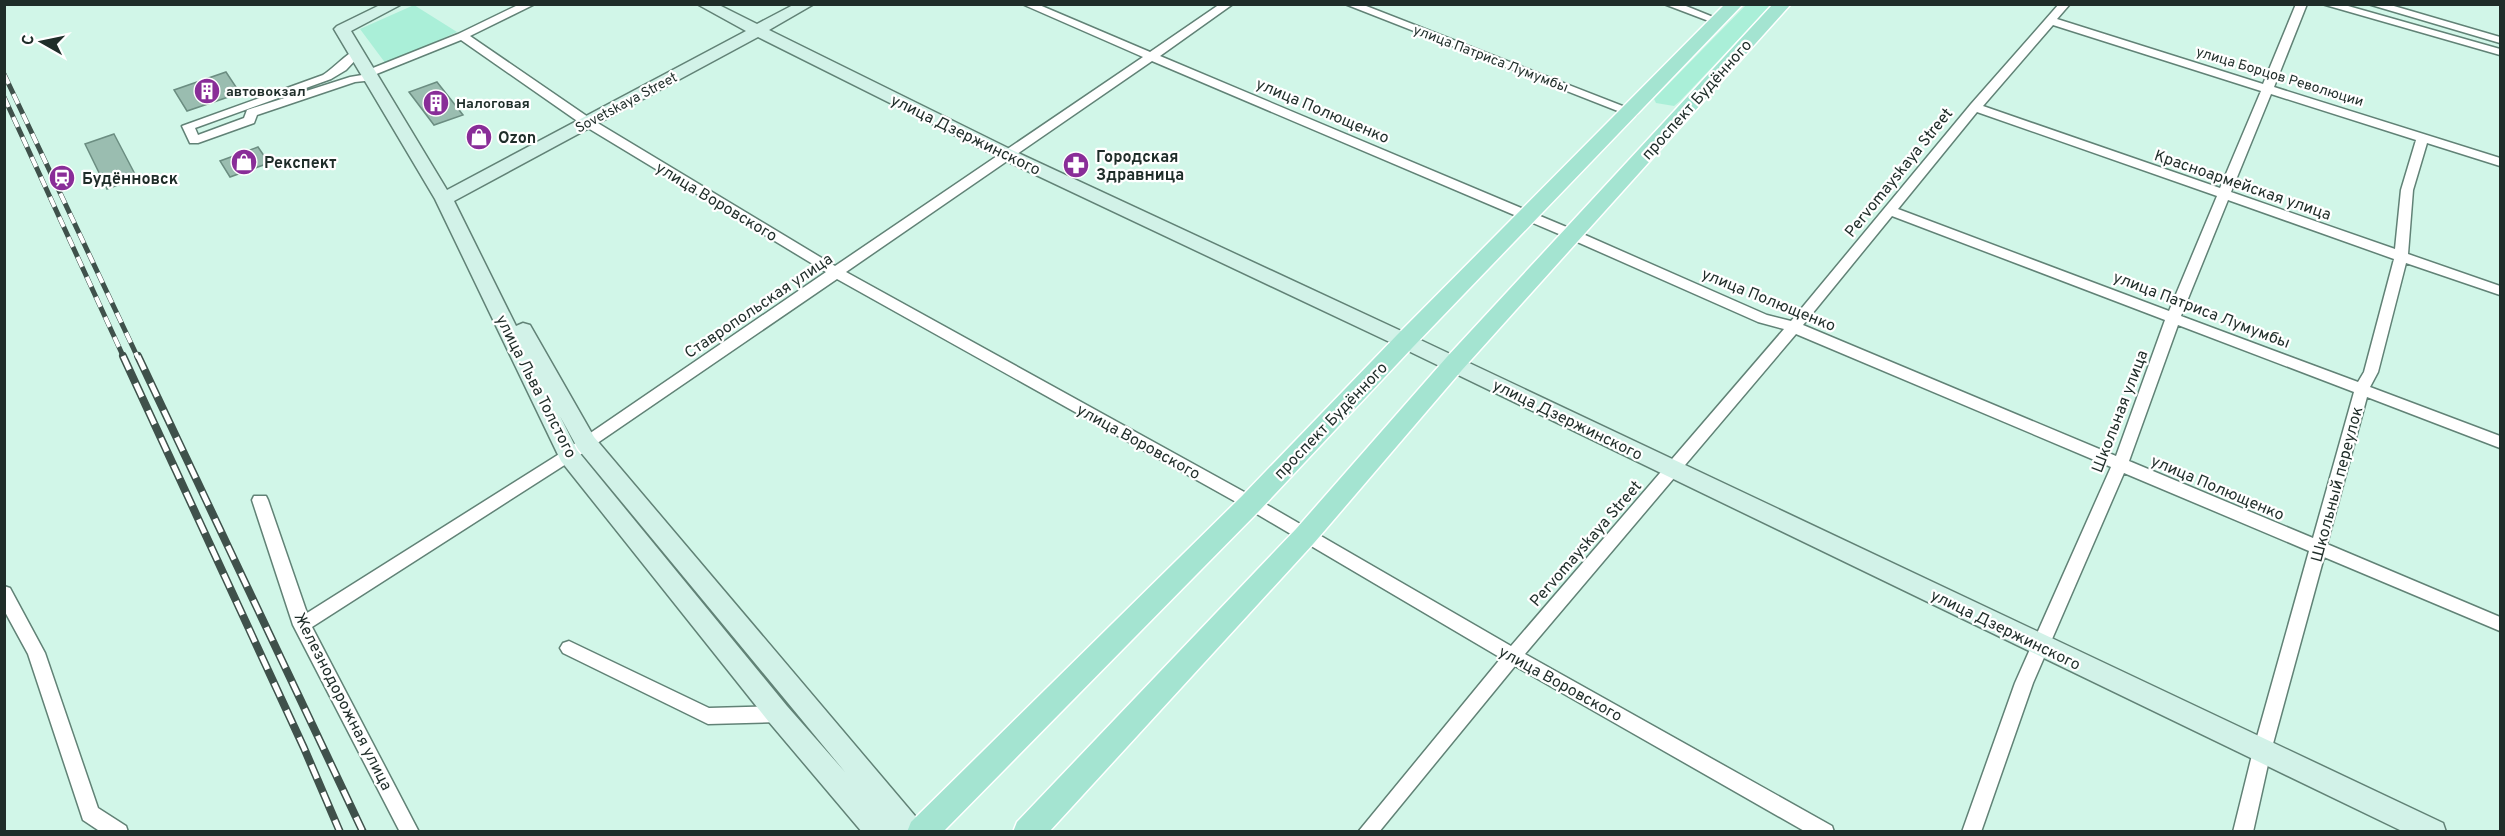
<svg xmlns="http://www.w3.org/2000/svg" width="2505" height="836" viewBox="0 0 2505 836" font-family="Overpass,sans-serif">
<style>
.green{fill:#aaefd8}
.building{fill:#9abdb0;stroke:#6b8d81;stroke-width:1.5}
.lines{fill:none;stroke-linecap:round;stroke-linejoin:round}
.street-casing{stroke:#618276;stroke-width:3}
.secondary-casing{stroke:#618276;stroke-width:3}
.primary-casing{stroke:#fff;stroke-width:3}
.street{fill:#fff;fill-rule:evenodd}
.secondary{fill:#d2f2e8;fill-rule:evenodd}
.primary{fill:#a4e4d1;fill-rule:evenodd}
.rail-far1-casing{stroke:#3f514b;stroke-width:5}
.rail-casing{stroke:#3f514b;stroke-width:8}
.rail-far1{stroke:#fff;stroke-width:4;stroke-dasharray:11;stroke-linecap:butt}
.rail{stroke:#fff;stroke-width:5;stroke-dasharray:15;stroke-linecap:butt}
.labels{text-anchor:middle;stroke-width:4.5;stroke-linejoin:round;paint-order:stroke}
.far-street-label{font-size:14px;fill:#1f2d29;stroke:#fff}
.far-poi-label{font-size:14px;font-weight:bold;fill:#1f2d29;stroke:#fff;text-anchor:start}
.street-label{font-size:16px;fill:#1f2d29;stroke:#fff}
.poi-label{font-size:16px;font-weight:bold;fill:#1f2d29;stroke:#fff;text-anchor:start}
</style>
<rect width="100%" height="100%" fill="#d1f6e8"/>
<path class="green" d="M1747,4l24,1 -91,96 -6,5 -18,-3 -2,-4z
M414,5l43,27 -71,32 -26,-35z"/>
<path class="building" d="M226,72l14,21 -53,18 -13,-21z
M437,82l26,33 -29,10 -25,-33z
M114,134l23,44 -30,11 -22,-45z
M258,147l11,16 -39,14 -10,-16z"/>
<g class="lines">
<defs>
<path id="street" d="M520,4h15l-65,32 121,83 244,147 308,-209 -121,-53h15l113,48 70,-48h13l-73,52 416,175 191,84 24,6 180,-217 88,-100h11l-13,15 206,65 33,-80h11l-33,83 226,71v8l-73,-23 -14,47 -5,64 92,32v9l-94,-32 -28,109 -8,15 130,49v12l-133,-51 -40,147 173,73v14l-176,-74 -53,194 -18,81h-20l20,-81 56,-200 -185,-78 -91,210 -52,149h-19l53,-149 96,-216 -315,-133 -271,320 307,172 2,6h-28l-291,-166 -136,166h-21l143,-174 -256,-151 -408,-228 -263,180 -262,168 107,205h-19l-107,-207 -41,-125 2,-4h12l2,4 39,113 257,-162 262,-179 -243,-147 -122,-85 -87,35 2,3 -2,2 -19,2 -98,33 -3,8 -56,20h-8l-8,-17 141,-51c11,-7 24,-22 33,-25l6,3 -16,17 -15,9 -136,49 3,7 46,-17 3,-8 103,-33 12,-2 1,-3 95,-38zM2053,25l208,66 -41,97 -237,-82zM1152,61l414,176 192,85 26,7 -273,317 -254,-147 -411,-227zM2271,94l145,46 -15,50 -6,59 -164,-57zM1977,112l240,84 -48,115 -271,-102zM2228,200l166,59 -30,113 -6,10 -177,-66zM1892,216l273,104 -49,136 -313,-131zM2178,325l176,67 -41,146 -184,-77z
M1345,4h16l277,108 -2,3h-8z
M1664,4h17l42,17 -5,3 -4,-1z
M2322,4h19l159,45v6z
M2368,4h19l113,33v6z
M4,586l6,2 35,65 53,155 28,18 2,6h-27l-18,-12 -55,-166 -24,-44z
M569,641l140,67 69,-2 6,2 3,6 -3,6 -6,2 -70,2 -145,-71 -3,-5 3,-5z"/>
<path id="secondary" d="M382,4h20l-51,27 96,159 299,-159 -49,-27h20l40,20 38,-20h19l-45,26 245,121 398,185 1031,487 3,9h-42l-1006,-486 -396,-187 -244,-122 -304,164 62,125 7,-3 7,2 64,112 327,386 3,9h-62l-93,-110 -208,-261 -126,-262 -101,-170 3,-3zM560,416l18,33 267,323 -58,-66 -210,-256z"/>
<path id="primary" d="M1725,4h18l-330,343 -153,163 -317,322h-36l4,-10 331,-326 155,-161z
M1773,4h18l-329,366 -148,173 -265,289h-36l4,-10 279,-293 150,-171z"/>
</defs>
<use href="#street" class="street-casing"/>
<use href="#secondary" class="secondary-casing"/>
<use href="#primary" class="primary-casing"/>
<use href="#street" class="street"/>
<use href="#secondary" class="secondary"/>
<use href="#primary" class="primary"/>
<defs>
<path id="rail-far1" d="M4,74l134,284
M4,97l120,261"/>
<path id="rail" d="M123,356l181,392 36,84
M138,356l225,476"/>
</defs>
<use href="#rail-far1" class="rail-far1-casing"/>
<use href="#rail" class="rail-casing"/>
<use href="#rail-far1" class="rail-far1"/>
<use href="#rail" class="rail"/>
</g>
<defs>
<symbol id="building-disc" viewBox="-11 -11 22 22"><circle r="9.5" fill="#892d98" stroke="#fff"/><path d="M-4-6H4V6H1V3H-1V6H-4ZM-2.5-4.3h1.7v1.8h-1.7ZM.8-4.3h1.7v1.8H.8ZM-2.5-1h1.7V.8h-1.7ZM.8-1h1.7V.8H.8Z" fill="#fff"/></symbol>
<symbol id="shop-disc" viewBox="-11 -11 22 22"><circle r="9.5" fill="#892d98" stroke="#fff"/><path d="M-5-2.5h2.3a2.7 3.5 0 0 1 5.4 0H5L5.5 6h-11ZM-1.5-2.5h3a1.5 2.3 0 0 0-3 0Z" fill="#fff"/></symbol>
<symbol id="pharmacy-disc" viewBox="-11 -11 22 22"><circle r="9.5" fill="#892d98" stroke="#fff"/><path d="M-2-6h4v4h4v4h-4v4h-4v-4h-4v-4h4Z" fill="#fff"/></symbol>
<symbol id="station-disc" viewBox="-11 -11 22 22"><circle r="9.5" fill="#892d98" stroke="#fff"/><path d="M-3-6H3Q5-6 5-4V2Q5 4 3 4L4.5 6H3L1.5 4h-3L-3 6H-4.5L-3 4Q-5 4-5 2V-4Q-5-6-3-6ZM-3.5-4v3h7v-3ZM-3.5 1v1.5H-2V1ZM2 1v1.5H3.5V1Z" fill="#fff"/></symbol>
</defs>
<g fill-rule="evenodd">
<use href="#building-disc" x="192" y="76" width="30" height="30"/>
<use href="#building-disc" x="421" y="88" width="30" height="30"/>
<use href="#shop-disc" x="464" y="122" width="30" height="30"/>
<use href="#shop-disc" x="229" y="147" width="30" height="30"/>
<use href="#pharmacy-disc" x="1061" y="150" width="30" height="30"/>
<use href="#station-disc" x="47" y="163" width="30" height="30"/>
</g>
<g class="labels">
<g class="far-street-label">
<text transform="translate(1491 58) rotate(21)" y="5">улица Патриса Лумумбы</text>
<text transform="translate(2280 76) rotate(17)" y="5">улица Борцов Революции</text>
<text transform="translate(626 102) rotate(-28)" y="5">Sovetskaya Street</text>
</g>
<g class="far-poi-label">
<text x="226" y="96">автовокзал</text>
<text x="456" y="108">Налоговая</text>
</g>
<g class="street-label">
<text transform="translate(1696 99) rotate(-48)" y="6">проспект Будённого</text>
<text transform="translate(1323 110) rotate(23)" y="6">улица Полющенко</text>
<text transform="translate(966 134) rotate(26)" y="6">улица Дзержинского</text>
<text transform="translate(1898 172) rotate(-51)" y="6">Pervomayskaya Street</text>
<text transform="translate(2243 184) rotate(19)" y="6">Красноармейская улица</text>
<text transform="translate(717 201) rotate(31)" y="6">улица Воровского</text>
<text transform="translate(1769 299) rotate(22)" y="6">улица Полющенко</text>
<text transform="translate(758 305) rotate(-34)" y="6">Ставропольская улица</text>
<text transform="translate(2202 309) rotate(21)" y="6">улица Патриса Лумумбы</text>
<text transform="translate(537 386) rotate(63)" y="6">улица Льва Толстого</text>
<text transform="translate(2119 411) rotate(-69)" y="6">Школьная улица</text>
<text transform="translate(1568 419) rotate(26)" y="6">улица Дзержинского</text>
<text transform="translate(1330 420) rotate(-46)" y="6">проспект Будённого</text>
<text transform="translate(1139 441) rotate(29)" y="6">улица Воровского</text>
<text transform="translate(2336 484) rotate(-75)" y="6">Школьный переулок</text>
<text transform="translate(2218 487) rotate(23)" y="6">улица Полющенко</text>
<text transform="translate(1585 543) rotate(-49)" y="6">Pervomayskaya Street</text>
<text transform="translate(2006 629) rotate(26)" y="6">улица Дзержинского</text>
<text transform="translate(1561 683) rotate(29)" y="6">улица Воровского</text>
<text transform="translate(344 701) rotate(63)" y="6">Железнодорожная улица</text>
</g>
<g class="poi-label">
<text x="498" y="143">Ozon</text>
<text x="1096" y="162">Городская<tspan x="1096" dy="18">Здравница</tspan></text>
<text x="264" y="168">Рекспект</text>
<text x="82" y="184">Будённовск</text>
</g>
</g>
<rect width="2505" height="836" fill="none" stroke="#1f2d29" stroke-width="12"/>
<g transform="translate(42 42) rotate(279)" stroke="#ffffff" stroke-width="4.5" paint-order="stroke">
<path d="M0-4.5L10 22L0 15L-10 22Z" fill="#1f2d29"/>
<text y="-9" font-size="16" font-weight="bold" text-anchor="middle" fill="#1f2d29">С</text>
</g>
</svg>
